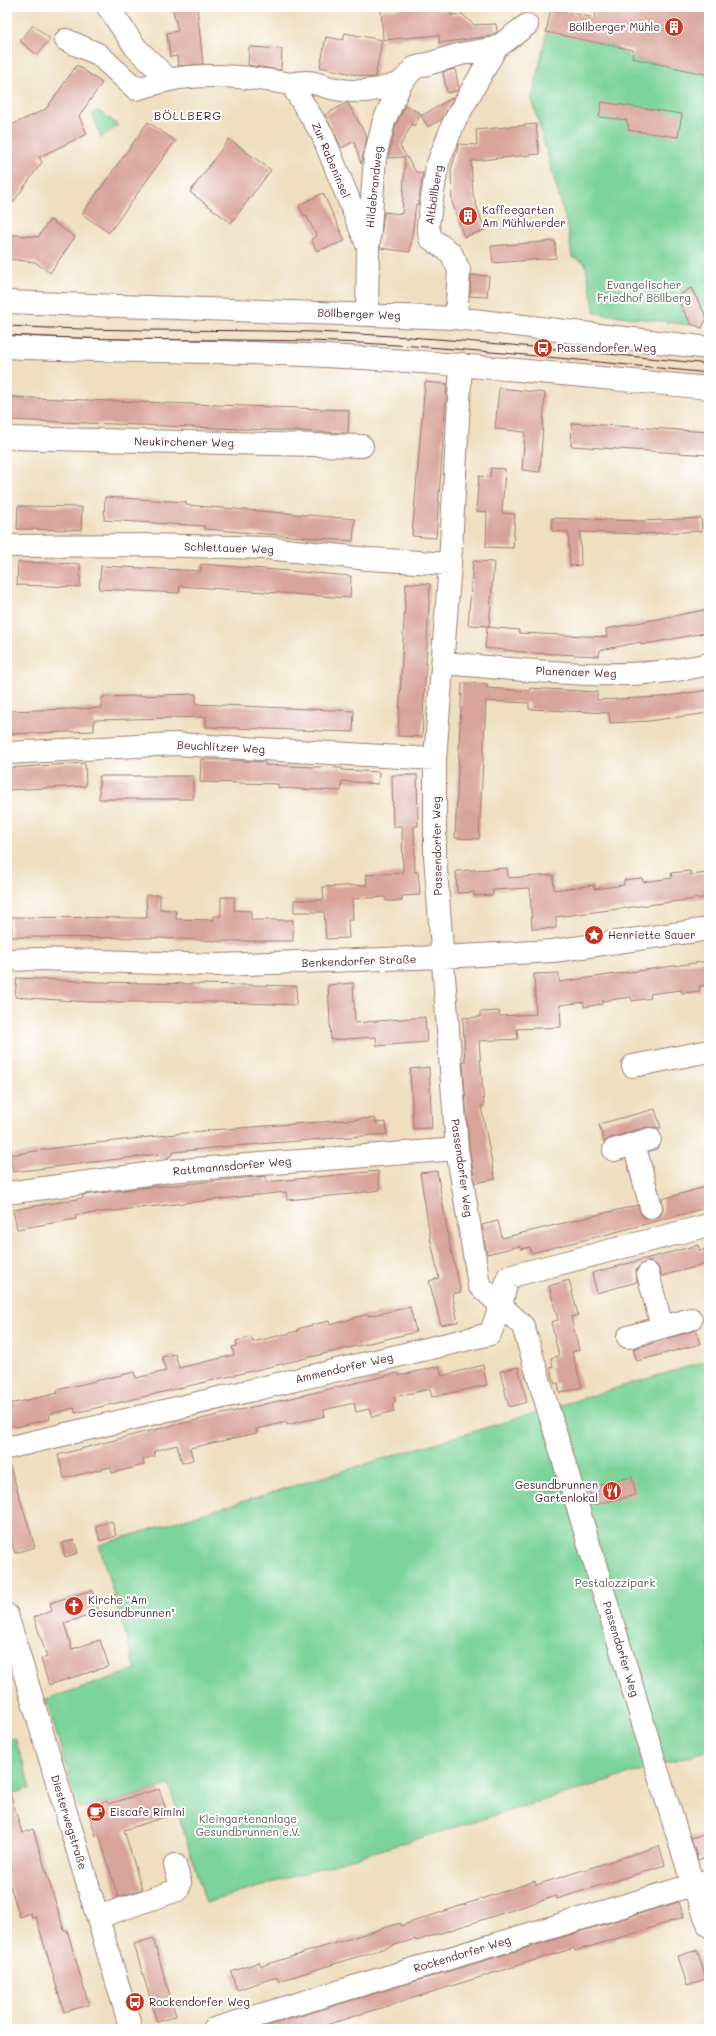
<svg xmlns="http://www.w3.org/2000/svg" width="716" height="2036" viewBox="0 0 716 2036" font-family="Mali,sans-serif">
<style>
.green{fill:#7ad398;stroke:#627962}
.building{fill:#d8a399}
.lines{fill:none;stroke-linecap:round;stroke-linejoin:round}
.minor-casing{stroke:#9c7f76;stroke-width:24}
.minor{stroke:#fff;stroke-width:22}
.tram{stroke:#4a1f2b;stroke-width:1}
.labels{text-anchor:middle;stroke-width:4;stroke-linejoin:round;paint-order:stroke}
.poi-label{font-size:11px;fill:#4a1f2b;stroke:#fff;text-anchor:start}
.street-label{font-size:11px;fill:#4a1f2b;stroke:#fff}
.park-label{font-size:11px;fill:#5b5e51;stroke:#fff}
.neighbourhood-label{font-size:12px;letter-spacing:1px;fill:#4a1f2b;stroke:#fff}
</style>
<rect width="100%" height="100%" fill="#fff"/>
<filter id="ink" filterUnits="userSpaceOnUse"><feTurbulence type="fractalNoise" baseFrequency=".025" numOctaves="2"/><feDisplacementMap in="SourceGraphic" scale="8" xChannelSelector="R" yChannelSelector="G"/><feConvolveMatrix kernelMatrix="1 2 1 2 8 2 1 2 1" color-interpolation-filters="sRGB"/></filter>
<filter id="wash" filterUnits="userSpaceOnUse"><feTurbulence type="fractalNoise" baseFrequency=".012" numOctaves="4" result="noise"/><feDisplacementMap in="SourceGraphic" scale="16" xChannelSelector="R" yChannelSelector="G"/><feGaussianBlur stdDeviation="0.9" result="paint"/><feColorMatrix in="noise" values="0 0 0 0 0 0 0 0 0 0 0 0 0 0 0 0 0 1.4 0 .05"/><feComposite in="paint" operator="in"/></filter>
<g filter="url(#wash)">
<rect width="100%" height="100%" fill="#efdfc0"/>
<path class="green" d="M547,31l67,15 17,12 78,16v241l-3,2 -15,-28 -15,8 15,28 -96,-12 -10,-50 -13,-6 -4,-28 -36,-130z
M96,111l4,1 18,13 -17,13 -8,-22z
M709,1360v390l-503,153 -37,-118 -61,19 -1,-3 -28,8 -33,-110 90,-29 -37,-125z
M15,1738l16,50 -24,7v-55z"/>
<g id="blocks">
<path class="building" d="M172,7h25l6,57 -25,2 -1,-10 -7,1 -3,-24 11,-2z
M398,7h39v3l14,-1v6l11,-1 12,11 22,-1 1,8 -6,4 -52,7v-8l-56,5 -2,-30 17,-1z
M596,7h113v68l-77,-17 1,-8 -87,-18 5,-23 44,9z
M33,25l17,14 -13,16 -17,-14z
M345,33l37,7 -7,37 -4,1 -51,-11 6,-30 17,3z
M249,47l33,2 -1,21 -33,-5z
M77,65l25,18 -23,33 8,18 -48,23 3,5 -35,49v-65l5,-8 -5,-11 39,-18z
M455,69l4,19 -2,3 -10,2 -4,-21z
M454,97l-12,22 -14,8 -7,-11z
M602,102l80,12 -4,23 -50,-7 1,-5 -2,-1v-4l-28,-3z
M346,103h2l19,34 -6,27 -7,-23 -12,7 -17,-33z
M405,105l16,9 -7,12 -2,-2 -12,22 16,26 7,1 -5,32 -2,-1 -6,48 -30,-4v-2l4,-34 18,2 3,-57 -17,1 8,-33z
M148,122l27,19 -66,92 -27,-19z
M536,124l3,30 -68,7 2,34 12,35 -21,7 -12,-35 -1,-32 8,-26 18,1 -1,-15z
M229,139l42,31 -40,53 -41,-31z
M323,193l22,48 -28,10 -6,-12 6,-3 -11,-21 -2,1 -5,-11z
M50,220l25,17 -25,36 -15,-11 -28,-3v-25l31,3z
M555,241l1,17 -63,5 -2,-17z
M471,275l18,1 -2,21 -17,-1z
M691,288l16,30 -5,10 -11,-4 -15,-27z
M425,382l22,2 -11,154 -24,-2z
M499,388l46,5 -5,79 -18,-2 3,-38 -30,-3z
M7,397l342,13 -1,23 -341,-13z
M572,423l137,9v23l-138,-9z
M491,468l14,1 -3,44 13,1 -2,34 -27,-1 1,-35 -11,-1 3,-35 11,1z
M105,497l81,5v3l169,14 -2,22 -149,-12 1,-3 -101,-6z
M18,506l64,1 -1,23 -64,-1z
M552,518l89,3 60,-3 1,13 -61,3 -61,-2 1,33 -11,1 -2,-34 -16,-1z
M473,561l21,1 -5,64 -21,-1z
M18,562l62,2v23l-63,-2z
M201,564l150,12 -1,22 -170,-12 -1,7 -80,-4 2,-23 100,5z
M406,583l24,1 -8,153 -24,-1z
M709,609v23l-68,13v-3l-41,8 -1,6 -66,-3 -48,-5 2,-21 32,3v3l88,4 -1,-8z
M462,683l25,1v4l43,3v-3l67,4v8l65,-3 47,-7v23l-61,8 -38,2 -1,-10 -80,-4v-6l-43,-2 -7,138 -24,-1z
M196,694v10l158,7 -1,21 -147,-5v-10l-112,3v11l-87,3v-23l95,-3v-11z
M201,759l64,3v3l77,3v2l37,2 -1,12 -36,-3 -1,10 -63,-3v-4l-78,-2z
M85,763l1,23 -79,4v-22z
M392,775h25l1,51h-4l1,46h3l2,23 -18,1v5h-16l-1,-4 -33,2 1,21h-5l1,18 -23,1 -2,-27h-30v-12h30l-1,-13 44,-2 -1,-10 37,-2 -1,-47h-9z
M99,776h94v23h-94z
M507,868l1,10 45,-3 1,15 40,-5v4l30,-4v-5l18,-2 1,4 29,-4 -1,-5 19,-2 1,4 16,-2 2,24 -153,20v11l-24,1 -2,-41 -37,2v5l-19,1v-4l-17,1 -1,-22z
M146,895h14v14l16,2v8l38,1v-4h7v-19h13v13l17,1v9h42v21h-75l-57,-3 -150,-1v-20l136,1z
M709,961v23l-10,2 1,5 -18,2 -1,-3 -31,4 1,4 -19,3 -1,-4 -29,4v3l-18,3v-5l-24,3 1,22 -44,2 1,10 -39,2 5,65h-3l14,73 -20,4 -6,-35 -6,-86h2l-2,-44 17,-1v-5l19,-1 1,5 36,-2 -2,-40 25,-1v9z
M17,978l80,4 200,4 -1,19 -73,-3h-134l-74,-5z
M353,983l2,40 70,-6 2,25 -50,4 -1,-9 -45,3 -3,-55z
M429,1067l3,61 -19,1 -3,-60z
M655,1109l6,19 -15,-1 -36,11 -6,4 -5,-18z
M375,1118l1,5 10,-1 1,12 -165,13 -48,5 -5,5 -6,1 -4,-4 -146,18 -3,-17 52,-8 149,-17z
M378,1171l2,19 -29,4 -64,6 -1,-8 -211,23 1,4 -59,10 -4,-19 70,-12 -1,-3 60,-7 124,-12v6z
M437,1171l13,75 11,46 -9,2 6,28 -17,3 -12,-44 10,-3 -8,-36 -11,-69z
M709,1186v21l-93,25 -85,21 -1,-6 -9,2 -1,-3 -33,8 -5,-29 16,-4 4,17 136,-33 4,11 6,3h6l6,-3 3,-5 -1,-12z
M698,1245l2,6 9,-3v15l-47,13 -5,-11 -6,-3h-6l-5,3 -4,5 1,12 -40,11 -5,-20z
M569,1280l9,35 -7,2 8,33 -7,2 10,35 -22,6 -2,-10 -3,1 -5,-16 3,-1 -2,-9 8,-2 -8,-34 7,-2 -9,-34z
M410,1307l6,25 -341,81 -1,-5 -25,6 1,5 -34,8 -1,-2 -8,2v-17l4,-1 -1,-5 48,-11 -1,-3 77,-18 2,6 30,-7 -4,-14 13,-3 4,14 55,-13 -2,-8 5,-1 -1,-5 15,-4 2,5 45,-11 -1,-2 15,-4 17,-4 1,4 38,-11v2z
M696,1330l4,14 -63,17 -4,-12z
M483,1365l4,20 -55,12 -2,-8 -36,8 1,6 -3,1 2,7 -22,6 -3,-8 -13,3 -2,-9 -30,7 1,6 -38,9v-3l-31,7 1,4 -67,15 3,12 -11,3 -5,-18 -23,6 1,5 -12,3 1,6 -32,8 -1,-6 -47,11 -6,-23 79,-21 261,-61 1,3 40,-10 3,10z
M518,1367l9,35 -18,5 -9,-36z
M10,1466l25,81 -20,6 -8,-28v-58z
M632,1477l4,18 -43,10 -5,-18z
M112,1521l4,15 -16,5 -4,-15z
M74,1540l4,13 -13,4 -3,-14z
M92,1590l7,23 -35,10 8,26 28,-9 9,26 -60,19 -8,-26 6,-2 -13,-40 18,-6 -2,-8z
M159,1789l9,27 -44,14 18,59 -24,8 -19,-62 -3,1 -9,-29 20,-6 1,3z
M10,1793l12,40 11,-4 31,101h3l22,75 -25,7 -28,-95 -4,1 -1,-5 -11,4 -13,-41v-82z
M709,1832v24l-11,4 -7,-22z
M659,1846l6,19 -108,34 -1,-3 -140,45 -1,-2 -136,42 -2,-4 -40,13 -6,-18 28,-10 2,4 139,-43v3l135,-45 1,4z
M679,1902l5,15 -42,14 -67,20 -1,-3 -261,81h-56z
M153,1938l23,78 -19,6 -23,-78z
M697,1950l9,29 -19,6 -9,-29z"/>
</g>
</g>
<g filter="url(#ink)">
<use href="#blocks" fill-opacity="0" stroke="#9c7f76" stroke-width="1"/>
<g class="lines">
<defs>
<path id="minor" d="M108,7l28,41 33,32c39,-8 83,-3 122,4l31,50 46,113 -1,67
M66,40l32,14 38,35 33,-9
M291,84c24,-5 24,1 45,5 26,5 41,1 65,-6
M369,242l6,-85 9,-36 17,-38 13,-15 47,-14 35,-6 31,-23
M7,302l449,16 253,30
M456,318l3,-48 -8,-17 -21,-15 -2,-13 9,-59 17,-44 42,-74
M7,347c91,5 181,3 272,7 144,5 287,21 430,34
M461,364l-11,200 -15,195v97l22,293 22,136 44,41 133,440 37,119 16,41
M7,438l355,8
M7,546l136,-1 124,3 102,11 81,5
M443,663c88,7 179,21 266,1
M7,753l169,-9 259,15
M7,960l31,-1 178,6 226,-8 111,-6 156,-22
M633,1066l76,-15
M634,1144l17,63
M614,1150l36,-11
M7,1193l162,-22 288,-22
M648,1274l14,53
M628,1337l63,-18
M7,1448l483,-114 11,-29 7,-28 201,-52
M7,1615l124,414
M98,1917l80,-27 2,-7 -5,-18
M214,2029l495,-149"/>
</defs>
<use href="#minor" class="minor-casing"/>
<use href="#minor" class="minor"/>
<path class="tram" d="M7,326c102,6 205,3 307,6 132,5 264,19 395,32
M7,335c101,6 203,4 304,6 133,4 266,19 398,32"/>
</g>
</g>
<defs>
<symbol id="building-disc" viewBox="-11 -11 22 22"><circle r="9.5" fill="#c8321e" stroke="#fff"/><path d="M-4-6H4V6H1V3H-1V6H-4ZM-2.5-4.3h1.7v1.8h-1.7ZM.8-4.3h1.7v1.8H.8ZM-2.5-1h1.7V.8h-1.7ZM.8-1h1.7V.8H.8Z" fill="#fff"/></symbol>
<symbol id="bus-disc" viewBox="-11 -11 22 22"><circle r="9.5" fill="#c8321e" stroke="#fff"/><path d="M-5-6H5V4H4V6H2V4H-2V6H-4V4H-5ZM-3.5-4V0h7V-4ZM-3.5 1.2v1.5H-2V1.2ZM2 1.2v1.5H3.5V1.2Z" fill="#fff"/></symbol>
<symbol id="sight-disc" viewBox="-11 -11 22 22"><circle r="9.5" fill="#c8321e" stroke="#fff"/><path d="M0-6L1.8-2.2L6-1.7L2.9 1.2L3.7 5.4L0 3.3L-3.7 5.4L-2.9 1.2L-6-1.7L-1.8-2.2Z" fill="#fff"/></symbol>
<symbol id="restaurant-disc" viewBox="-11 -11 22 22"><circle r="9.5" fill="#c8321e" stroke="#fff"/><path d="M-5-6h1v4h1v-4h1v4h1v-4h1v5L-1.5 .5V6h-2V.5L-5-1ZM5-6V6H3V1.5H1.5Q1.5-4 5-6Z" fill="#fff"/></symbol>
<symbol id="church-disc" viewBox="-11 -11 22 22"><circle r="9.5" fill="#c8321e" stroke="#fff"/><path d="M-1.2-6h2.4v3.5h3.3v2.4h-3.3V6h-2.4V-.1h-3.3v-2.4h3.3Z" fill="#fff"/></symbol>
<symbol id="cafe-disc" viewBox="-11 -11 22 22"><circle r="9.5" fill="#c8321e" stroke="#fff"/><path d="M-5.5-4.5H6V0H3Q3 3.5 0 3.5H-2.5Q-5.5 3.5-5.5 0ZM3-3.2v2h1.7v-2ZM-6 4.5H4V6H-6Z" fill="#fff"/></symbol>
</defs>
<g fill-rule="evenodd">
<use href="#building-disc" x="663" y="16" width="22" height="22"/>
<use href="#building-disc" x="457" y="205" width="22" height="22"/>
<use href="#bus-disc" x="532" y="337" width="22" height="22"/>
<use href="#sight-disc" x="583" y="924" width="22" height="22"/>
<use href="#restaurant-disc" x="601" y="1480" width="22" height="22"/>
<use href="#church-disc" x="63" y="1595" width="22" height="22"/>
<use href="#cafe-disc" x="85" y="1801" width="22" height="22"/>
<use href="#bus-disc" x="124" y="1991" width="22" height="22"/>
</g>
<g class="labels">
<g class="poi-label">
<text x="660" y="31" text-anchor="end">Böllberger Mühle</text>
<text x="482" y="214">Kaffeegarten<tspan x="482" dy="13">Am Mühlwerder</tspan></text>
<text x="557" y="352">Passendorfer Weg</text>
<text x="608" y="939">Henriette Sauer</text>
<text x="598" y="1489" text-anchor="end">Gesundbrunnen<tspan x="598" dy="13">Gartenlokal</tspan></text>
<text x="88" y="1604">Kirche "Am<tspan x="88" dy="13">Gesundbrunnen"</tspan></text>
<text x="110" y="1816">Eiscafe Rimini</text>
<text x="149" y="2006">Rockendorfer Weg</text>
</g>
<g class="street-label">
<text transform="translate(331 160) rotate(67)" y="4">Zur Rabeninsel</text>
<text transform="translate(374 187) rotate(-84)" y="4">Hildebrandweg</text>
<text transform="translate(434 195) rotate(-81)" y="4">Altböllberg</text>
<text transform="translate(359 314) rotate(2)" y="4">Böllberger Weg</text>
<text transform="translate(184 442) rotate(1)" y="4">Neukirchener Weg</text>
<text transform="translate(229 548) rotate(2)" y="4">Schlettauer Weg</text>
<text transform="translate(576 672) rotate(2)" y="4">Planenaer Weg</text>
<text transform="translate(221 747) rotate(3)" y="4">Beuchlitzer Weg</text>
<text transform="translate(437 846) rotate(-91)" y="4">Passendorfer Weg</text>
<text transform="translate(359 961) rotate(-2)" y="4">Benkendorfer Straße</text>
<text transform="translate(232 1166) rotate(-5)" y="4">Rattmannsdorfer Weg</text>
<text transform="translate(462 1168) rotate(82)" y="4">Passendorfer Weg</text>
<text transform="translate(344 1368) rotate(-13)" y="4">Ammendorfer Weg</text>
<text transform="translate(621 1649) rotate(73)" y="4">Passendorfer Weg</text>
<text transform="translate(69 1822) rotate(73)" y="4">Diesterwegstraße</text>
<text transform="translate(462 1954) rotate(-17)" y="4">Rockendorfer Weg</text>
</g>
<g class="park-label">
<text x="644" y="289">Evangelischer<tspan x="644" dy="13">Friedhof Böllberg</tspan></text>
<text x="615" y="1587">Pestalozzipark</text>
<text x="248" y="1823">Kleingartenanlage<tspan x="248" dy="13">Gesundbrunnen e.V.</tspan></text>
</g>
<g class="neighbourhood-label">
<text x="188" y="120">BÖLLBERG</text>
</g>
</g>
<rect width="716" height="2036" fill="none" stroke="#fff" stroke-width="24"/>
</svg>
